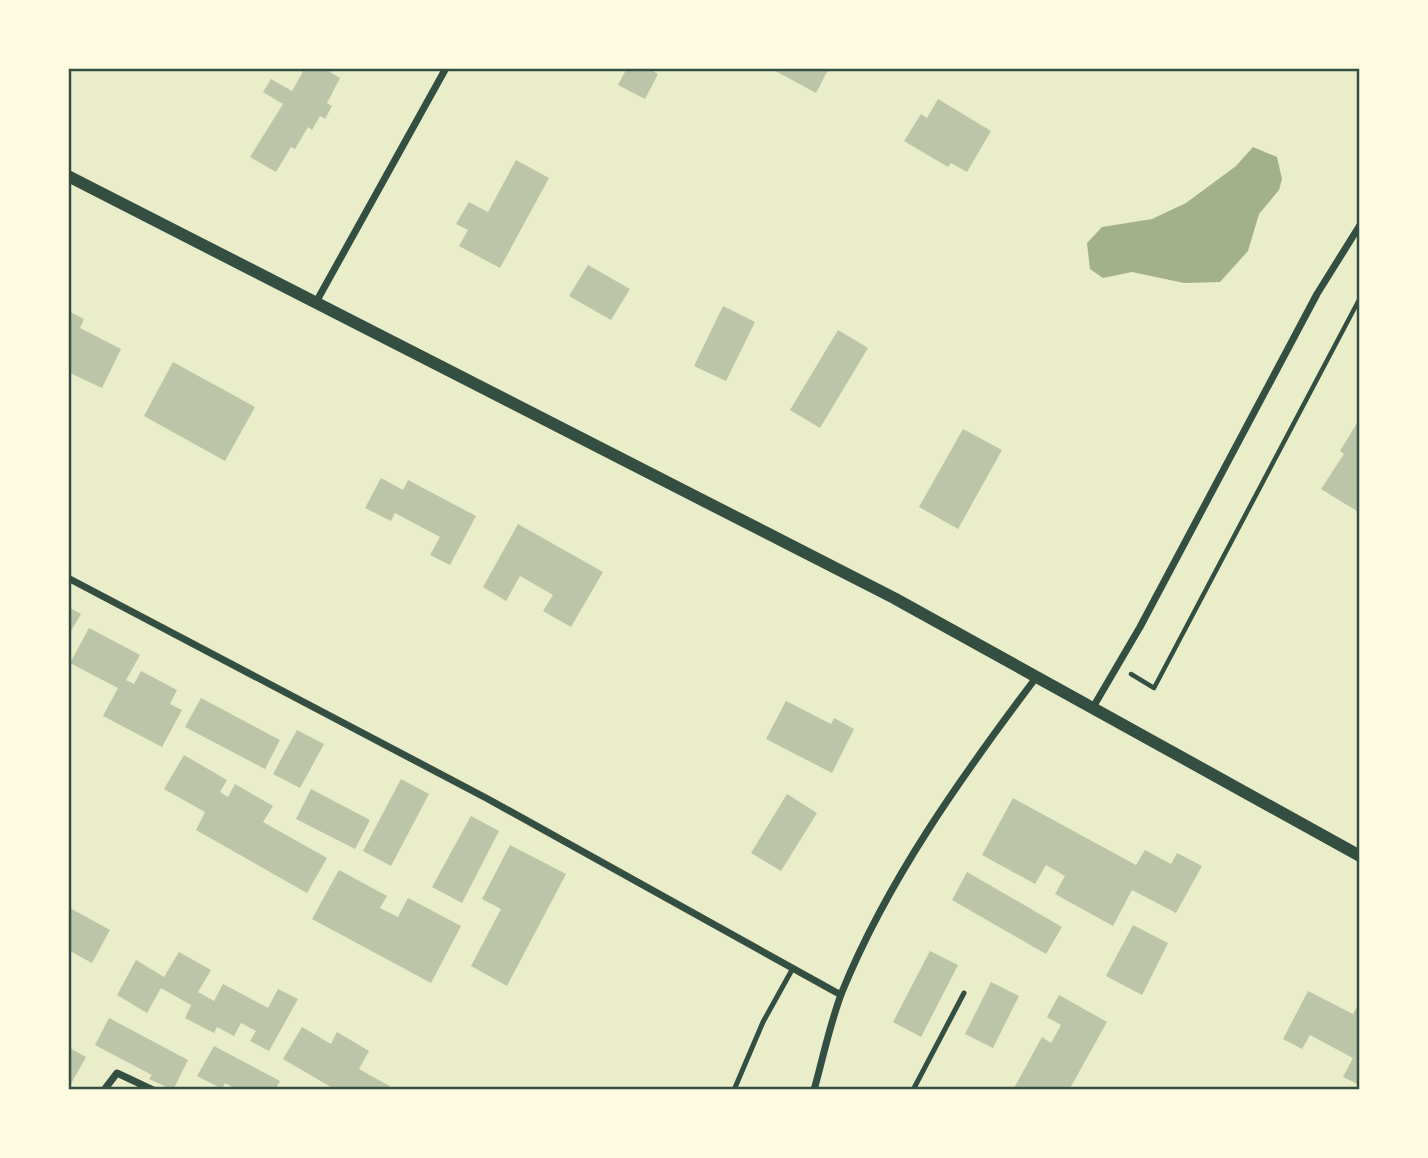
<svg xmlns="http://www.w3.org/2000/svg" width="1428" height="1158" viewBox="0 0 1428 1158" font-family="'Fira Sans',sans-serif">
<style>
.water{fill:#a3b18a}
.building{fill:#bcc5a7}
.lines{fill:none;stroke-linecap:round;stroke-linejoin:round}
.path{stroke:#344e41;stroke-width:4.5}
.service{stroke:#344e41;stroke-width:5}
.minor{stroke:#344e41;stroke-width:7}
.tertiary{stroke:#344e41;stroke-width:12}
.neatline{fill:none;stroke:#344e41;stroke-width:2.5}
</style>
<rect width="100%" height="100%" fill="#e9edc9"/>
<path class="water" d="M1253,147l24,10 5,22 -3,11 -20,24 -11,37 -28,31 -36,1 -52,-11 -29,6 -13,-9 -3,-26 15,-16 50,-8 34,-16 50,-37z"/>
<path class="building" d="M305,68h18l17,10 -13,25 5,3 -7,13 -5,-3 -8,14 -4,-3 -13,22 -4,-2 -15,25 -26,-15 33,-53 -20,-12 8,-13 21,12z
M627,68h21l10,6 -13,25 -27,-14z
M770,68h59l-13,25z
M938,99l53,32 -24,41 -16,-9 -3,4 -44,-26 17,-27 6,4z
M516,160l33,18 -49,90 -41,-22 9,-16 -12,-6 13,-22 19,10z
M588,265l42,24 -19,31 -42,-24z
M723,306l32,16 -29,59 -32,-15z
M68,311l16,8 -4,9 41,21 -19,39 -34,-16z
M838,330l30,18 -48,80 -30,-18z
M173,362l82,45 -30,54 -81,-45z
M1360,418v95l-39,-24 23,-35 -4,-3z
M963,429l39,21 -44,79 -39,-22z
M381,478l22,12 5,-10 68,36 -26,49 -20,-10 10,-18 -45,-24 -4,8 -26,-13z
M518,524l85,48 -32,55 -28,-16 10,-16 -33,-19 -14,25 -23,-14z
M68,607l13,7 -13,22z
M89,628l51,27 -14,25 8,4 7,-13 36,19 -7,14 12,6 -20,37 -59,-31 15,-28 -48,-25z
M201,698l79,42 -15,29 -80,-42z
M786,701l45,23 3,-6 20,11 -22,44 -66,-34z
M297,730l27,14 -24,44 -27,-14z
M184,755l43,25 -7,12 8,5 7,-13 38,22 -10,16 64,36 -20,35 -111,-63 9,-18 -41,-23z
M401,779l28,15 -38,72 -28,-15z
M311,789l59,31 -15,29 -59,-30z
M787,794l30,19 -36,58 -30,-18z
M1013,798l123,67 9,-15 26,14 6,-11 25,13 -26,47 -44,-23 -19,36 -58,-32 10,-18 -19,-11 -11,19 -53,-29z
M471,816l28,15 -37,72 -30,-16z
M510,845l56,29 -59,112 -36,-20 30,-57 -19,-10z
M339,870l48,26 -7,12 18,9 10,-19 53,28 -30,57 -119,-64z
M967,872l95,55 -16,27 -94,-54z
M68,907l42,23 -18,33 -24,-13z
M1133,925l35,18 -26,52 -36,-19z
M930,951l28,14 -37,72 -28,-15z
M179,952l32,18 -13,22 16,9 9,-17 45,24 10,-19 20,10 -29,52 -19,-10 6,-10 -15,-8 -7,13 -17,-9 -3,6 -29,-15 11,-23 -5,10 -30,-17 -14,25 -30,-18 19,-35 28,17z
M991,982l28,14 -26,52 -28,-14z
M1308,991l45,23 7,-12v83l-17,-8 10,-19 -43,-23 -8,14 -19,-10z
M1059,995l48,27 -38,68h-56l29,-53 9,6 10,-18 -14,-8z
M109,1018l79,42 -15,30 -24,-11 3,-4 -57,-30z
M302,1027l29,17 6,-12 32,19 -10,18 32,18 -2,3h-53l-53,-31z
M214,1046l66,35 -5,9h-37l-13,-7 -3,6 -25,-13z
M68,1047l18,10 -18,32z"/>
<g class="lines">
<path class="path" d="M1131,674l23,14 206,-390"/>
<path class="service" d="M734,1090l29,-68 30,-54
M913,1090l51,-97"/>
<path class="minor" d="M315,304l131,-236
M68,578l420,221 353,196
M1092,709l48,-82 177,-333 43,-69
M104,1090l13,-17 36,17
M814,1090c9,-32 16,-67 28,-98 46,-113 120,-216 193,-313"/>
<path class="tertiary" d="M68,176l826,422 466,258"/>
</g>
<rect width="1428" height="1158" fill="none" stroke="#fefae0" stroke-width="140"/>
<rect x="70" y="70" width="1288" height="1018" class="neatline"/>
</svg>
